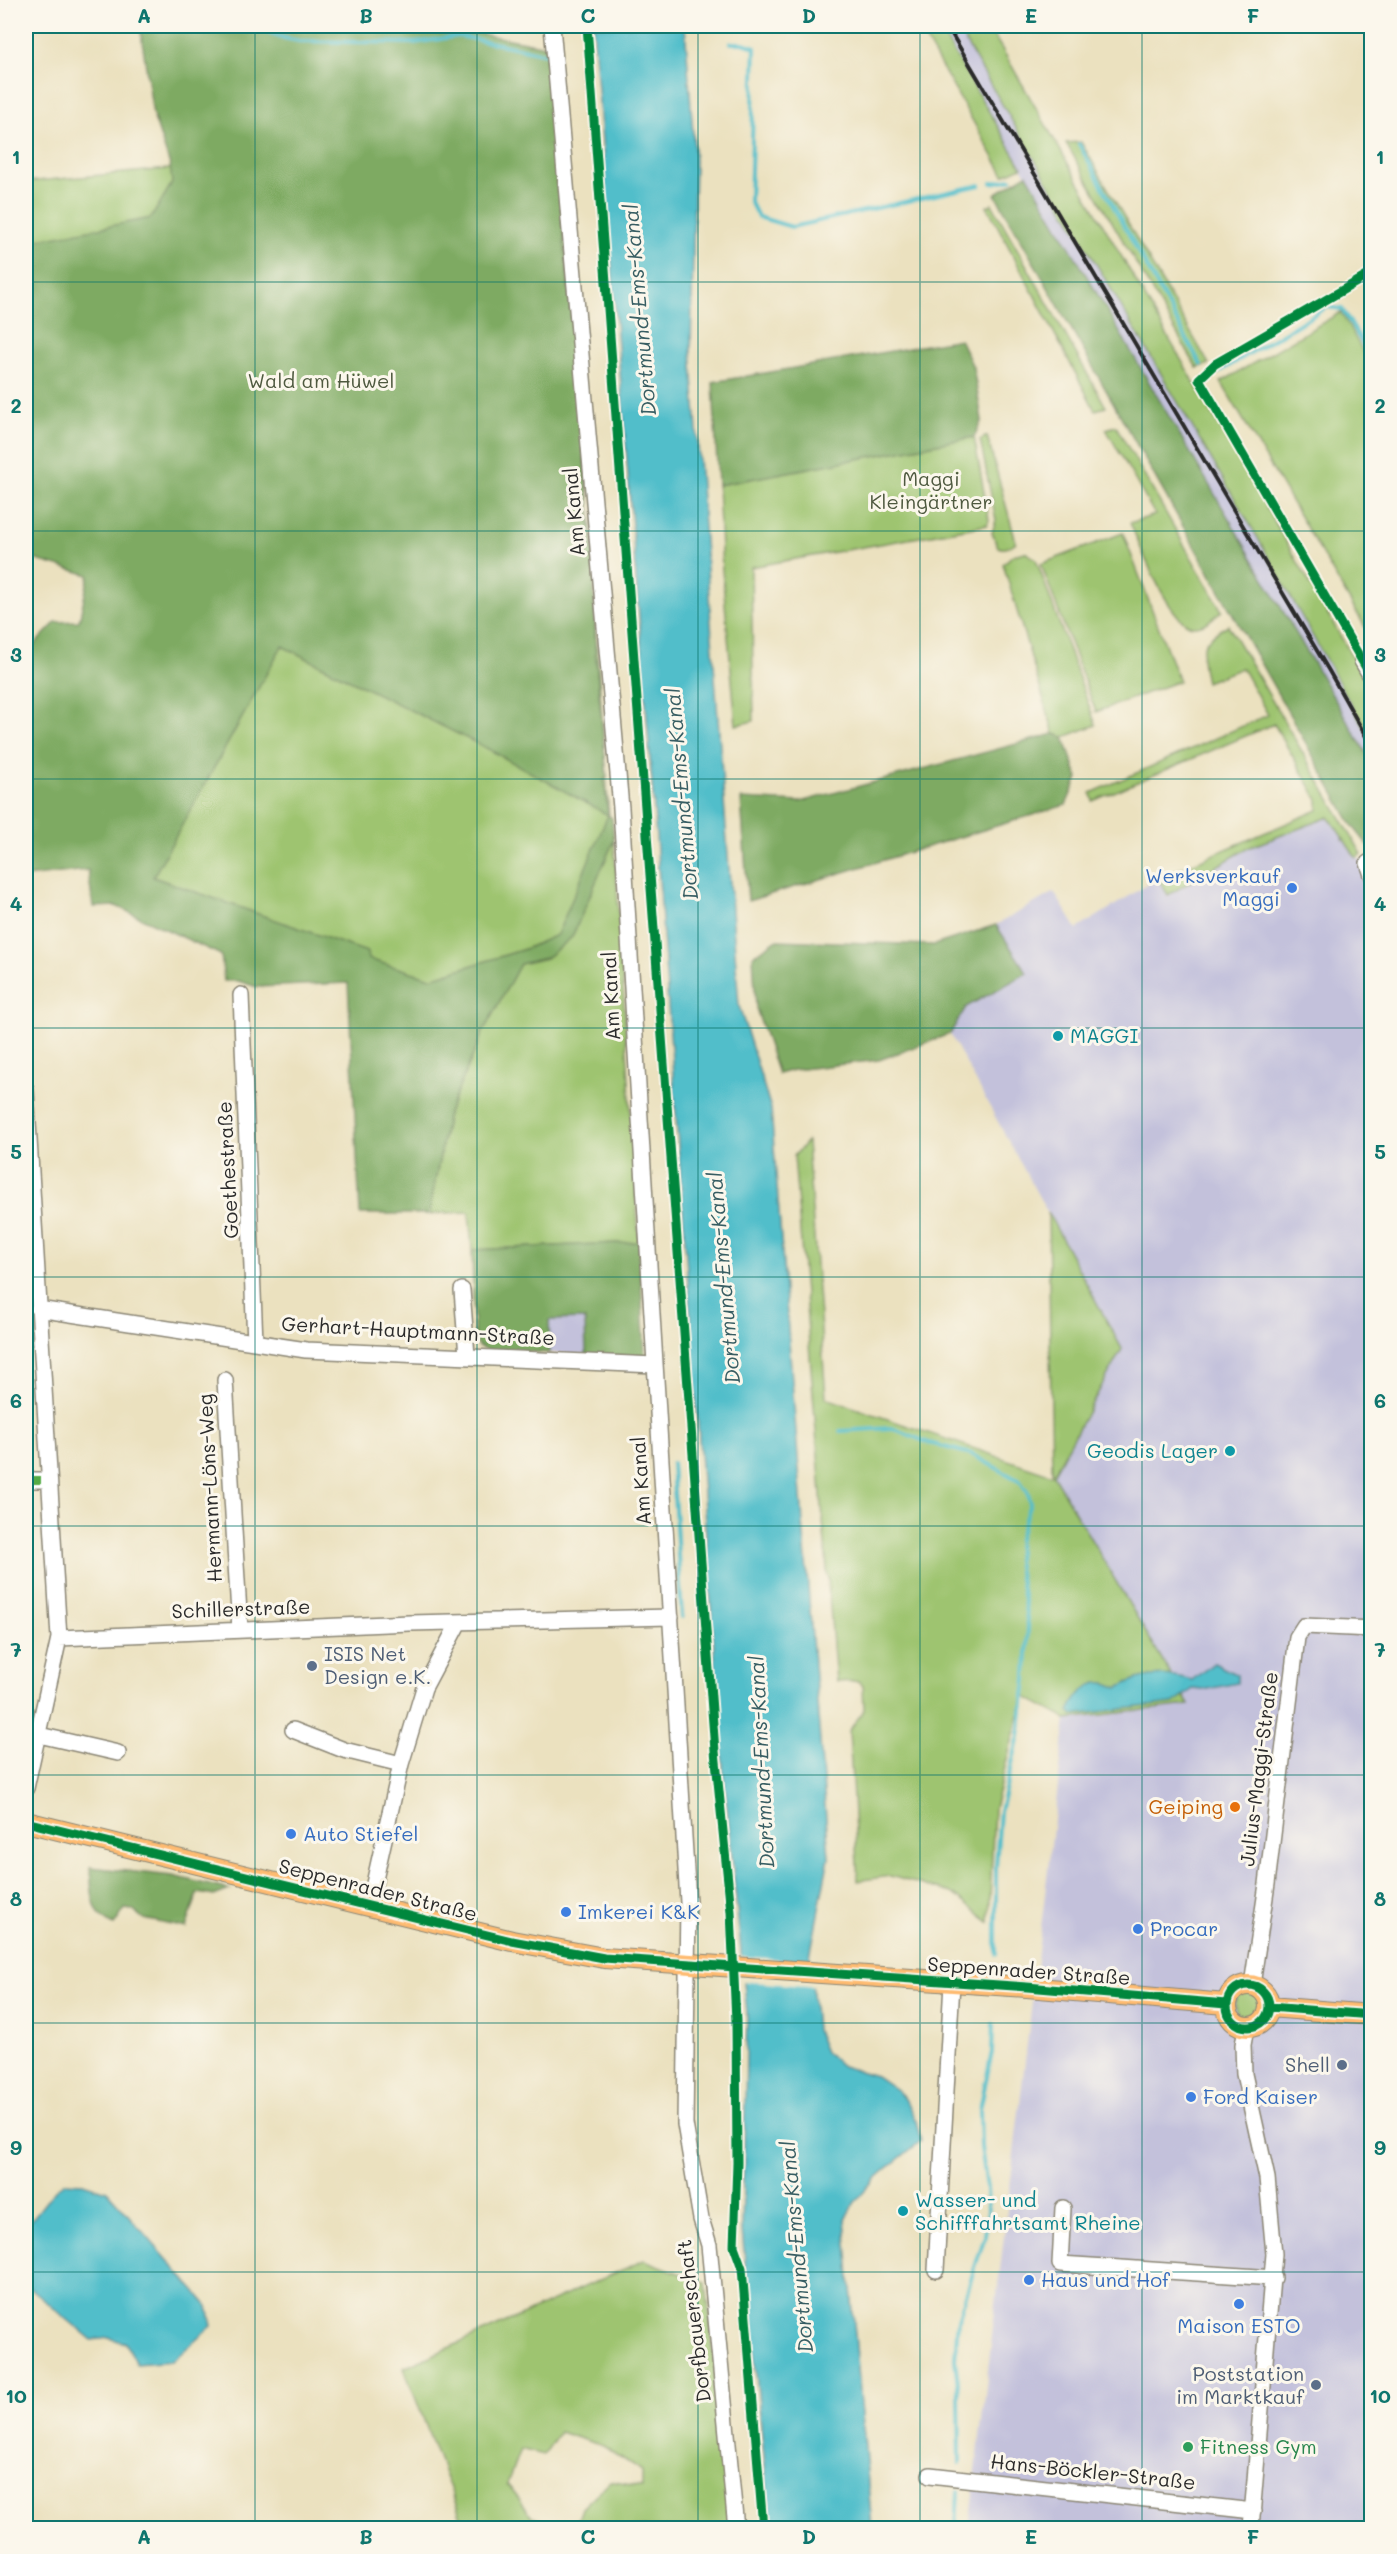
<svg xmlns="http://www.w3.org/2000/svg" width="1397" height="2554" viewBox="0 0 1397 2554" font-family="Mali,sans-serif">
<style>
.industrial{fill:#c3c1db}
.green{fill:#9ec46f;stroke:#64784d;stroke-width:1.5}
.forest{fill:#7eaa62;stroke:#546a46;stroke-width:1.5;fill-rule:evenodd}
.water{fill:#51beca;stroke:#3e747a;stroke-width:1.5}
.pier{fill:#ebe1bf}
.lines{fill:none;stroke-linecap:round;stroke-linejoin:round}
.stream{stroke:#51beca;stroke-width:4}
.minor-casing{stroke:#8b8675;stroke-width:18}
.major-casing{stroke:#8b8675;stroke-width:22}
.minor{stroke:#fff;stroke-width:15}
.major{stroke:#febb71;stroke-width:20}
.rail{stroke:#2b2b2b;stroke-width:4}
.quiet{stroke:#54ab44;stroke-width:8;stroke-dasharray:15 8;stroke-linecap:butt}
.cycleway-casing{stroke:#fbf7ec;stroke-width:13}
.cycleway{stroke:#00873e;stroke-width:9}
.grid{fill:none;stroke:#0f766e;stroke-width:1.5;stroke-opacity:0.55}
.shop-dot{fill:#3f7fe0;stroke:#fbf7ec;stroke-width:2}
.culture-dot{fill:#0f9aa8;stroke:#fbf7ec;stroke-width:2}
.service-dot{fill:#5c6f8a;stroke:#fbf7ec;stroke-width:2}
.food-dot{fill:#e8710a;stroke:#fbf7ec;stroke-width:2}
.leisure-dot{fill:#2e9e5b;stroke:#fbf7ec;stroke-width:2}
.labels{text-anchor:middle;stroke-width:6;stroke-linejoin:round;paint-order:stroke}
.park-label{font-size:20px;fill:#4e593f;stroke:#fbf7ec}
.street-label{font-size:20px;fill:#2b2b2b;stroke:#fbf7ec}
.shop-label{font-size:20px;fill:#366cbe;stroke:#fbf7ec;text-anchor:start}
.culture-label{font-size:20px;fill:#0d838f;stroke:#fbf7ec;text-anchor:start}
.service-label{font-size:20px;fill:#4e5e75;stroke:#fbf7ec;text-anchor:end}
.food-label{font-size:20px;fill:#c56008;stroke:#fbf7ec;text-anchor:end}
.leisure-label{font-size:20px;fill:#27864d;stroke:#fbf7ec;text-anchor:start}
.water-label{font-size:21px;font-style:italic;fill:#385e63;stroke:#fbf7ec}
.neatline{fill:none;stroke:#0f766e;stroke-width:2}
.grid-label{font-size:20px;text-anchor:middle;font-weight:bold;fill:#0f766e}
</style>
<rect width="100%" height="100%" fill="#fbf7ec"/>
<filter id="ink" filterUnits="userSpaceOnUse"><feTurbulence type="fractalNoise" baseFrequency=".0167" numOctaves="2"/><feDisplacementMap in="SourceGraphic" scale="12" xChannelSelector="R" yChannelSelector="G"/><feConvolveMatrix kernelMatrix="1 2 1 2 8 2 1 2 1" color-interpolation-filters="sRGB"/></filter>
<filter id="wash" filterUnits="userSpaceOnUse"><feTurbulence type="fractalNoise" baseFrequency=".008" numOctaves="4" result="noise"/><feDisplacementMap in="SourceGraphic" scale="24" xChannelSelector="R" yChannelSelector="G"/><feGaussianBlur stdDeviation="1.35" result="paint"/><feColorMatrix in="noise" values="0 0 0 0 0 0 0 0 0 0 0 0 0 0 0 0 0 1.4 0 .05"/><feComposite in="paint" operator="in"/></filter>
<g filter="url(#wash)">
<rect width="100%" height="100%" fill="#ebe1bf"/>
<path class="industrial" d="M938,26h18l19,32 281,477 115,205v21z
M1329,817l27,41 15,6v1664h-402l97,-809 122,-14 -136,-230 70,-126 -172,-315 16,-27 61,-34 -31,-48 58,-33 23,37 81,-51 10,17 80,-47z
M585,1319l1,36 -36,-2 -1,-33z"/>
<path class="green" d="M400,26l148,31 1,37 5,4 40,453 -1,40 16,225 -52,119 -32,14 -94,29 -63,-19 -1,-7 -214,-75 128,-230 -255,-107v-358l153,-14z
M918,26h20l84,141 -18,8z
M956,26h32l14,23 369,640v51l-115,-205z
M1081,142l128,222h1l-13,4 -131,-225z
M992,204l114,203 -11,3 -108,-204z
M1341,312l30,54v271l-150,-255z
M1116,426l106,185c-9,6 -17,16 -29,15 -24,-3 -53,-81 -63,-103l25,-8 -49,-86z
M987,436l29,106c-6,5 -11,8 -18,5l-6,-14 4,-13 -16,-80z
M974,437l15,83 -2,5 -236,42 3,154 -18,4 -14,-155 -4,-85z
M1123,533l56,148 -83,31 -55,-148z
M1025,552l11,7 60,166 -32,12 -10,-3 -51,-170 10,-9z
M1228,625l134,229 -6,4 -27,-41 -81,31 -80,47 -10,-17 160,-68v-10l-44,-76 -181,77 -2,-8 177,-78 -26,-47 -36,14c-7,-32 -7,-40 22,-57z
M614,840l25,402 -167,8 -3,-38 -40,2 19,-101 35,-81 37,-68 26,-6 26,-21z
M807,1141l19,257 226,77 -4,-262 74,136 -69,126 136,230 -123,14 -42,-23 -30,112 -5,114 -37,-29 -62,-17 -32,5 -9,-150 15,-21 -1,-24 -5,-5 -22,1 -42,-526z
M1235 2005a14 14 0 1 1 28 0a14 14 0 1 1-28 0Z
M644,2260l62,23 27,245h-158l7,-20 28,-27 32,6v-16l-39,-25 -44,-14 -15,23 -24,-6 -13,35 25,32 32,12h-99l-61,-160z"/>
<path class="forest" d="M140,26h300l106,20 48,517 1,87 12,128 -3,1 4,36 4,3 2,22 -42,97 -26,21 -26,6 -37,68 -35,81 -19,101h-69l-12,-231 -91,4 -19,-6h-14l-3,-26 -105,-49 -23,1 -5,-37 -62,7v-227h3l27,-28 23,-1 10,-46 -63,-18v-315l125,-24 21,-35 -2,-18 -17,-50zM282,646l208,104 118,65 -51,120 -32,14 -94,29 -63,-19 -1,-7 -214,-75z
M1027,174l344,587v88l-19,-24 -357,-631z
M960,339l13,28 9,53 -8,17 -256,48 -5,-103z
M1054,734l10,3 14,41 -12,27 -318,96 -7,-102 59,3z
M996,925l31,48 -61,34 -16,27 -71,26 -86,10 -15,4 -22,-66 -3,-52 23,-16 158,5z
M639,1242l6,116 -59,-3 -1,-36 -36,1 1,33 -63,-3 -8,-4 -5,-7 -2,-89z
M90,1867l83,9 57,14 -16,6 -16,-3 -12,35 -42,-9 -12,-9 -7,-1 -11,16c-25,-10 -22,-36 -24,-58z"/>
<path class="water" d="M593,26h92l10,134 -4,189 48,657 32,103 58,748 -19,99 6,74 9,22 17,14 34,10 22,15 9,12 9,18 5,20c-28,23 -62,46 -76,79l27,308h-101l-29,-297 5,-217 -26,-268 -67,-937z
M1214,1663l23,12v8l-34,7 -10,-1 -20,14 -100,12 -4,-4c10,-21 26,-37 49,-23 24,-15 48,-16 74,-8z
M65,2182l18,1 24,8 101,115 4,20 -40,35 -35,3 -11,-21 -17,-5 -17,2 -66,-55v-58l29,-37z"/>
<path class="pier" d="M738,1956l76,6 3,25 -77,-6z"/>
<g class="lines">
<path class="stream" d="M252,26l32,12 15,3 115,2 45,-7 88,18
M731,43h12l12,4 -5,154 8,16 34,10 188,-42
M1079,144l122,221
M992,183l19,-4
M1217,373l110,-66 15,2 30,50
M840,1431l52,-3 37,15 42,11 49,27 8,12 2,10 -11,35 -2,22 11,65 -2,54 -7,57 -19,75 -4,56v87
M672,1463l10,154
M960,2463l-1,-70 -4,-34 3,-39 27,-84 3,-25 -1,-23 -6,-41 -1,-38 12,-57 1,-28
M956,2528l2,-37"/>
</g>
</g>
<g filter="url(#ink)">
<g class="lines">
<defs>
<path id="minor" d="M552,26l69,782 67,1094 -3,222 16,95 8,26 27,283
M1362,661l10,17
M1372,861l-4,2 4,12
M241,995l14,347
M26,1089l33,549 -33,150
M462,1290l5,66
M38,1309l268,41 349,15
M225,1380l15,250
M26,1480h23
M59,1638l351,-15 261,-6
M293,1730l51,20 57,14
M39,1735l79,18
M369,1906l32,-142 23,-76 34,-64
M1252,1985l15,-101 30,-247 7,-11 68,3
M1246,2027l-3,18 1,29 23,104 7,76 -23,274
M1063,2208l-3,56 214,14
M936,2270l16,-287
M930,2475l323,36"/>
<path id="major" d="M26,1822l486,119 92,17 423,29 199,17
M1227 2006a21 21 0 1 1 42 0a21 21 0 1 1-42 0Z
M1269,2007l103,8"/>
</defs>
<use href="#minor" class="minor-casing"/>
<use href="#major" class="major-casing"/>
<use href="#minor" class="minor"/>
<use href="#major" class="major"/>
<path class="rail" d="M947,26l382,645 43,76"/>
<path class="quiet" d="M26,1126h2
M26,1480h23"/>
<defs>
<path id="cycleway" d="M587,26l128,1725 16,161 5,109 1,142 -3,83 8,22 21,260
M1372,273l-157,91 -16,15 173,299
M26,1822l486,119 92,17 423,29 199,17
M1227 2006a21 21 0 1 1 42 0a21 21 0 1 1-42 0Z
M1269,2007l103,8"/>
</defs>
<use href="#cycleway" class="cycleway-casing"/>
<use href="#cycleway" class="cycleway"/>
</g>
</g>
<path class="grid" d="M255,26v2502M477,26v2502M698,26v2502M920,26v2502M1142,26v2502M26,282h1346M26,531h1346M26,779h1346M26,1028h1346M26,1277h1346M26,1526h1346M26,1775h1346M26,2023h1346M26,2272h1346"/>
<g class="shop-dot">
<circle cx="1292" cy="888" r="6"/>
<circle cx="291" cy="1834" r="6"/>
<circle cx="566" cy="1912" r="6"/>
<circle cx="1138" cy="1929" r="6"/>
<circle cx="1191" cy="2097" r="6"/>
<circle cx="1029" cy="2280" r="6"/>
<circle cx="1239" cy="2304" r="6"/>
</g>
<g class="culture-dot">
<circle cx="1058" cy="1036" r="6"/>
<circle cx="1230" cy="1451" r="6"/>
<circle cx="903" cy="2211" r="6"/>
</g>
<g class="service-dot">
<circle cx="312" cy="1666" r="6"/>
<circle cx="1342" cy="2065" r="6"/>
<circle cx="1316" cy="2385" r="6"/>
</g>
<circle class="food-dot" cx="1235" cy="1807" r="6"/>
<circle class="leisure-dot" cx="1188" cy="2447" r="6"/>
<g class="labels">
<g class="park-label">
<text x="321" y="388">Wald am Hüwel</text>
<text x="931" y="486">Maggi<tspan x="931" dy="23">Kleingärtner</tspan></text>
</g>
<g class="street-label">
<text transform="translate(574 512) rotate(-95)" y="7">Am Kanal</text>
<text transform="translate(611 996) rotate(-93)" y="7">Am Kanal</text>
<text transform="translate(228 1170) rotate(-93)" y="7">Goethestraße</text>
<text transform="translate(418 1331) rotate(3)" y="7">Gerhart-Hauptmann-Straße</text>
<text transform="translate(641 1481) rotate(-94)" y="7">Am Kanal</text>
<text transform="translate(210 1488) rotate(-93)" y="7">Hermann-Löns-Weg</text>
<text transform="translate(241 1609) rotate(-2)" y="7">Schillerstraße</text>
<text transform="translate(1259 1769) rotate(-83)" y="7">Julius-Maggi-Straße</text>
<text transform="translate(378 1890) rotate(14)" y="7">Seppenrader Straße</text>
<text transform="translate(1029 1971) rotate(4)" y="7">Seppenrader Straße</text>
<text transform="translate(694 2321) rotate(-97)" y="7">Dorfbauerschaft</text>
<text transform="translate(1093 2472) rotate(6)" y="7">Hans-Böckler-Straße</text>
</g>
<g class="shop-label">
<text x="1280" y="883" text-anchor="end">Werksverkauf<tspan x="1280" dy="23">Maggi</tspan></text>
<text x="303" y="1841">Auto Stiefel</text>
<text x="578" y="1919">Imkerei K&amp;K</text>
<text x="1150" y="1936">Procar</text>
<text x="1203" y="2104">Ford Kaiser</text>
<text x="1041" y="2287">Haus und Hof</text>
<text x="1239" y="2333" text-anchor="middle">Maison ESTO</text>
</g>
<g class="culture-label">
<text x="1070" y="1043">MAGGI</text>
<text x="1218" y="1458" text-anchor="end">Geodis Lager</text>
<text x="915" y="2207">Wasser- und<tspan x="915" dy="23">Schifffahrtsamt Rheine</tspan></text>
</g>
<g class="service-label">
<text x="324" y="1661" text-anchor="start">ISIS Net<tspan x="324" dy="23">Design e.K.</tspan></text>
<text x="1330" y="2072">Shell</text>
<text x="1304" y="2381">Poststation<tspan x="1304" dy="23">im Marktkauf</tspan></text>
</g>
<g class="food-label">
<text x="1223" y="1814">Geiping</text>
</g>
<g class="leisure-label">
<text x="1200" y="2454">Fitness Gym</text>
</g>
<g class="water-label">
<text transform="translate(640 310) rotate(-95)" y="7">Dortmund-Ems-Kanal</text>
<text transform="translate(682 794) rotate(-95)" y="7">Dortmund-Ems-Kanal</text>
<text transform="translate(724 1278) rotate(-95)" y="7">Dortmund-Ems-Kanal</text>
<text transform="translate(762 1762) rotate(-93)" y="7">Dortmund-Ems-Kanal</text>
<text transform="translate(797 2247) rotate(-95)" y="7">Dortmund-Ems-Kanal</text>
</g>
</g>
<rect width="1397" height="2554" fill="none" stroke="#fbf7ec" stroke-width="66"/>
<rect x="33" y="33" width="1331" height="2488" class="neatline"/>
<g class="grid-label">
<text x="144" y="23">A</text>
<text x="366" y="23">B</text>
<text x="588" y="23">C</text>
<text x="809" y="23">D</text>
<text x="1031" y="23">E</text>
<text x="1253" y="23">F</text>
<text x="16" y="164">1</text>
<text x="1380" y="164">1</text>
<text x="16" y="413">2</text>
<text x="1380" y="413">2</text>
<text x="16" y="662">3</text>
<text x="1380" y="662">3</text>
<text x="16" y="911">4</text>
<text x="1380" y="911">4</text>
<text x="16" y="1159">5</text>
<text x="1380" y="1159">5</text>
<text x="16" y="1408">6</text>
<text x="1380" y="1408">6</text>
<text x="16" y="1657">7</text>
<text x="1380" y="1657">7</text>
<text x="16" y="1906">8</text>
<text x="1380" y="1906">8</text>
<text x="16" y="2155">9</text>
<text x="1380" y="2155">9</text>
<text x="16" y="2403">10</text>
<text x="1380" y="2403">10</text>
<text x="144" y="2544">A</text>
<text x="366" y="2544">B</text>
<text x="588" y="2544">C</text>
<text x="809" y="2544">D</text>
<text x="1031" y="2544">E</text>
<text x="1253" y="2544">F</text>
</g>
</svg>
